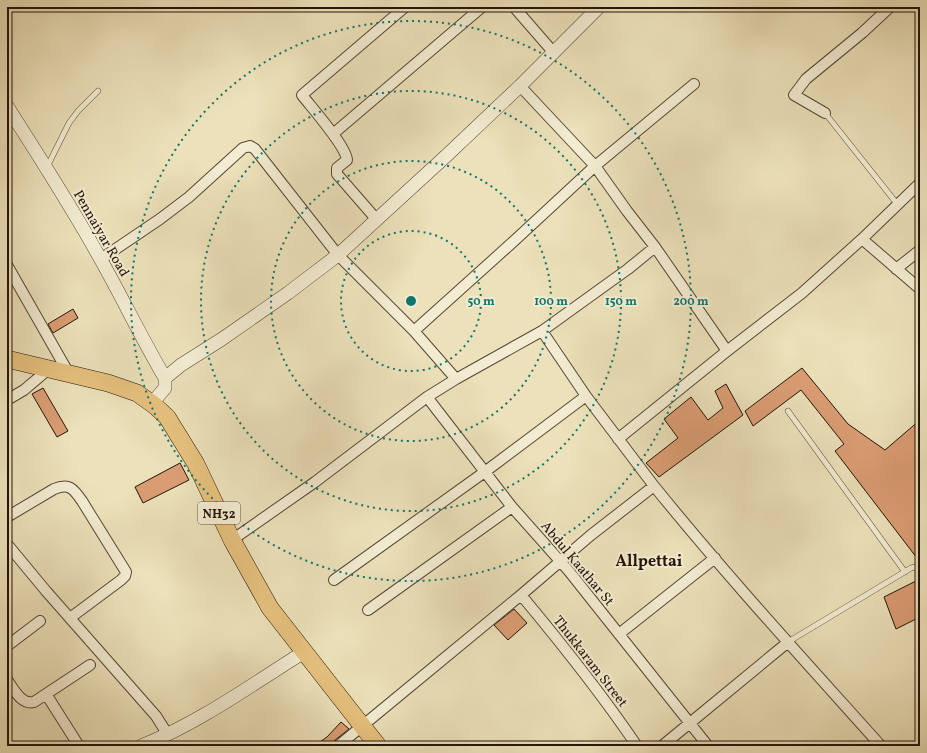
<svg xmlns="http://www.w3.org/2000/svg" width="927" height="753" viewBox="0 0 927 753" font-family="Vollkorn,serif">
<style>
.building{fill:#db9d74;stroke:#231409}
.lines{fill:none;stroke-linecap:round;stroke-linejoin:round}
.service-casing{stroke:#554735;stroke-width:6}
.minor-casing{stroke:#554735;stroke-width:12}
.tertiary-casing{stroke:#554735;stroke-width:14}
.trunk-casing{stroke:#231409;stroke-width:18}
.service{stroke:#f3ecd2;stroke-width:5}
.minor{stroke:#f3ecd2;stroke-width:10}
.tertiary{stroke:#f3ecd2;stroke-width:13}
.trunk{stroke:#e6c07d;stroke-width:17}
.ring{fill:none;stroke:#0f766e;stroke-width:2;stroke-dasharray:2 4}
.labels{text-anchor:middle;stroke-width:4;stroke-linejoin:round;paint-order:stroke}
.shield{fill:#f3ecd2;stroke:#615545;stroke-width:1}
.shield-label{font-size:13px;font-weight:bold;fill:#231409}
.street-label{font-size:14px;fill:#231409;stroke:#f3ecd2}
.quarter-label{font-size:16px;font-weight:bold;fill:#231409;stroke:#f3ecd2}
.centre{fill:#0f766e;stroke:#f3ecd2;stroke-width:2}
.ring-label{font-size:12px;text-anchor:middle;font-weight:bold;fill:#0f766e;stroke:#f3ecd2;stroke-width:4;stroke-linejoin:round;paint-order:stroke}
</style>
<rect width="100%" height="100%" fill="#ece1ba"/>
<filter id="stains"><feTurbulence type="fractalNoise" baseFrequency=".005" numOctaves="4"/><feColorMatrix values="0 0 0 0 .2 0 0 0 0 .09 0 0 0 0 .02 0 0 0 .5 -.17"/></filter>
<radialGradient id="worn" r=".72"><stop offset=".6" stop-color="#630" stop-opacity="0"/><stop offset="1" stop-color="#630" stop-opacity=".3"/></radialGradient>
<path class="building" d="M73,309l5,9 -25,15 -5,-9z
M802,368l46,56 37,26 35,-30v101l-4,4 4,5v32l-85,-111 9,-7 -43,-54 -48,36 -8,-15z
M726,384l17,31 -84,62 -13,-14 32,-25 -14,-19 27,-22 17,23 15,-12 -8,-17z
M43,388l25,43 -11,6 -25,-43z
M180,463l9,17 -46,23 -8,-16z
M920,579v38l-24,12 -12,-32z
M514,609l13,14 -19,17 -14,-15z
M341,722l8,7 -15,12 -2,5h-18l13,-9z"/>
<g class="lines">
<defs>
<path id="service" d="M825,113l73,92
M47,167l22,-44 9,-12 20,-20
M788,411l117,161
M788,642l123,-74 9,-2"/>
<path id="minor" d="M514,7l40,46
M520,86l75,80 32,45 28,36 72,104
M825,113l-31,-18 12,-16 56,-46 28,-26
M333,134l149,-127
M377,220l-40,-46v-6l10,-8c-1,-14 -35,-52 -45,-65l103,-88
M862,239l58,-56
M101,259l59,-40 29,-22 54,-49 7,-2 5,3 83,106 76,76 42,48
M7,265l61,107
M896,269l24,-19
M414,331l100,-90 81,-75 99,-82
M542,331l44,65 68,90
M427,397l85,110 56,63 140,176
M7,400l17,-10 26,-22
M618,439l109,-88 75,-58 60,-54 58,50
M7,517l47,-28c15,-6 19,-1 28,12l44,71 -1,4 -4,4 -51,38
M232,540l83,-58 112,-85 29,-18 86,-48 86,-62 27,-22
M7,544l39,47 110,125 12,19
M334,580l152,-109 100,-75
M521,595c41,49 80,98 116,151
M368,610l144,-103
M619,634l96,-76
M7,646l33,-25
M7,680c7,9 14,25 27,22l56,-37
M46,694l33,52
M338,746l183,-151 70,-60 63,-49c72,89 150,174 227,260
M662,746l125,-103"/>
<path id="tertiary" d="M7,106c32,51 65,101 94,154 22,39 41,79 64,118
M165,378l16,-13 41,-26 66,-46 50,-38 108,-99 74,-70 79,-79
M151,403l3,-2 11,-13v-10
M141,746c58,-23 110,-61 163,-94"/>
<path id="trunk" d="M7,359l101,24 29,10 17,12 13,12 29,47 36,76 38,68 108,138"/>
</defs>
<use href="#service" class="service-casing"/>
<use href="#minor" class="minor-casing"/>
<use href="#tertiary" class="tertiary-casing"/>
<use href="#trunk" class="trunk-casing"/>
<use href="#service" class="service"/>
<use href="#minor" class="minor"/>
<use href="#tertiary" class="tertiary"/>
<use href="#trunk" class="trunk"/>
</g>
<g class="ring">
<circle cx="411" cy="301" r="70"/>
<circle cx="411" cy="301" r="140"/>
<circle cx="411" cy="301" r="210"/>
<circle cx="411" cy="301" r="280"/>
</g>
<g class="labels">
<rect class="shield" x="198" y="502" width="42" height="22" rx="3"/>
<g class="shield-label">
<text x="219" y="518">NH32</text>
</g>
<g class="street-label">
<text transform="translate(102 233) rotate(60)" y="5">Pennaiyar Road</text>
<text transform="translate(578 563) rotate(50)" y="5">Abdul Kaathar St</text>
<text transform="translate(591 661) rotate(52)" y="5">Thukkaram Street</text>
</g>
<g class="quarter-label">
<text x="649" y="566">Allpettai</text>
</g>
</g>
<circle cx="411" cy="301" r="6" class="centre"/>
<g class="ring-label">
<text x="481" y="305">50 m</text>
<text x="551" y="305">100 m</text>
<text x="621" y="305">150 m</text>
<text x="691" y="305">200 m</text>
</g>
<rect width="927" height="753" fill="none" stroke="#ece1ba" stroke-width="24"/>
<rect x="8" y="8" width="911" height="737" fill="none" stroke="#231409" stroke-width="2"/>
<rect x="12" y="12" width="903" height="729" fill="none" stroke="#231409"/>
<rect width="100%" height="100%" filter="url(#stains)"/>
<rect width="100%" height="100%" fill="url(#worn)"/>
</svg>
